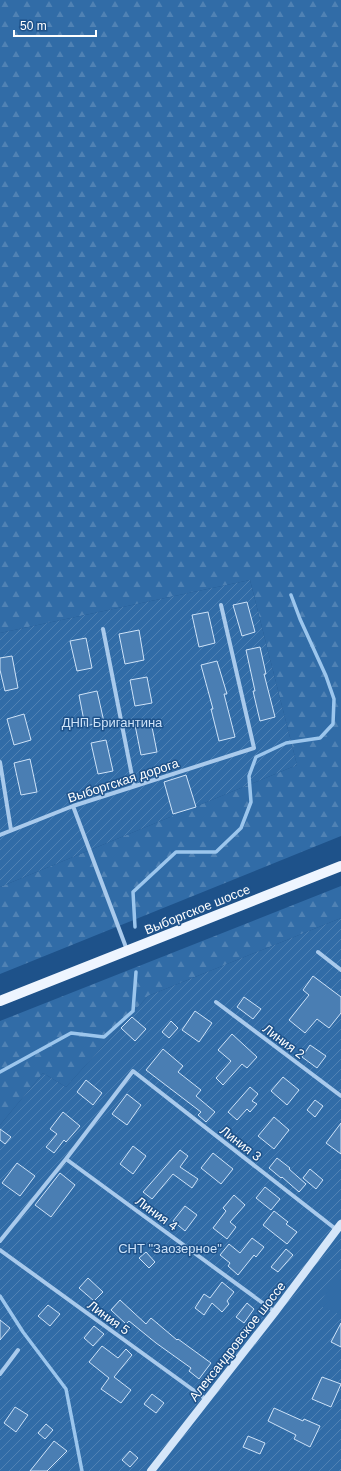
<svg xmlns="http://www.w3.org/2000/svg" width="341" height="1471" viewBox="0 0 341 1471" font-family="Arial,sans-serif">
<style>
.forest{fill:url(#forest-firs)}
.garden{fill:url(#garden-furrows)}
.pitch{fill:#316ca7}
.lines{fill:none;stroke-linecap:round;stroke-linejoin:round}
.stream{stroke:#9cc6ed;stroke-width:3.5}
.building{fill:#4a7eb3;stroke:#cee3f9}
.street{stroke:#a9caec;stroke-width:4}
.secondary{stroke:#d5e6f9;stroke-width:8}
.primary{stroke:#eef5ff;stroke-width:10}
.labels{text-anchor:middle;stroke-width:3;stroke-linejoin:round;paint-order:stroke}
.park-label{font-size:13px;fill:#cee3f9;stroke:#1e528a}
.street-label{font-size:13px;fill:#fff;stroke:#1e528a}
</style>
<defs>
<pattern id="forest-firs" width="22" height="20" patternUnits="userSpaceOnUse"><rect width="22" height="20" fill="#316ca7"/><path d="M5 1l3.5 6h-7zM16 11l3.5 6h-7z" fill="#5082b4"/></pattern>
<pattern id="garden-furrows" width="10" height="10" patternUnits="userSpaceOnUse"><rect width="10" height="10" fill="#316ca7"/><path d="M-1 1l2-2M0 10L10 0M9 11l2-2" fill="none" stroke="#5082b4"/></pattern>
</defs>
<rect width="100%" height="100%" fill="#1e528a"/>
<path class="forest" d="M0,0h341v836l-341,138v-87l297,-122 -47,-185 -250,53z
M341,886v32l-193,78 -82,91 -23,-14 -43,52v-104z"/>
<path class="garden" d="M250,580l47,185 -297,122v-254z
M341,918v553h-341v-346l43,-52 23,14 82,-91z"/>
<path class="pitch" d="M341,1271v44l-23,-10z"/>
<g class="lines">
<path class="stream" d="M135,927l-2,-35 43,-40h40l25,-24 10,-26 -2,-26 7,-19 30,-14 34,-5 13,-14 1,-25 -8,-23 -26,-57 -9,-24
M0,1072l71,-39 33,4 29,-26 3,-39
M0,1296l23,36 43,57 16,82"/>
</g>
<path class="building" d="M247,602l8,30 -13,4 -9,-31z
M208,612l7,31 -16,4 -7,-32z
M139,630l5,30 -19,4 -6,-30z
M86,638l6,30 -15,3 -7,-30z
M260,647l6,27h-2l11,43 -15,4 -7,-30h2l-9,-41z
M12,656l6,32 -13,3 -5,-21v-12z
M217,661l10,33h-3l11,43 -16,4 -8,-32h2l-12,-44z
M147,677l5,26 -17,3 -5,-26z
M97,691l7,31 -19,4 -6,-31z
M24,714l7,26 -17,5 -7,-26z
M151,722l6,30 -16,3 -6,-30z
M106,740l7,31 -15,3 -7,-31z
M30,759l7,33 -16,3 -7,-32z
M186,775l10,32 -23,7 -9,-32z
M313,976l28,21v16l-12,15 -12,-9 -12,14 -16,-13 20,-25 -6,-5z
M244,997l17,12 -8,10 -16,-12z
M195,1011l17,12 -13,19 -17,-12z
M132,1017l14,12 -11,12 -14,-13z
M171,1021l7,7 -9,10 -7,-6z
M232,1034l25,23 -10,11 -5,-4 -19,21 -7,-7 15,-17 -13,-11z
M310,1045l16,11 -9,12 -15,-11z
M163,1049l20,17 -5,6 23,18 -5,6 19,16 -9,10 -8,-7 3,-3 -55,-42z
M283,1077l16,13 -12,15 -16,-14z
M86,1080l16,13 -9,12 -16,-13z
M250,1087l8,7 -6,7 5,3 -7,8 -3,-3 -10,11 -9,-8z
M127,1094l14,11 -14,20 -15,-11z
M315,1100l8,6 -8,11 -8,-7z
M63,1112l17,14 -14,16 -2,-2 -10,13 -8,-6 11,-13 -7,-5z
M274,1117l15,13 -15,19 -16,-13z
M341,1123v31l-15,-11z
M0,1129l11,8 -6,7 -5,-4z
M133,1146l13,10 -13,18 -13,-10z
M180,1150l8,6 -8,11 18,12 -6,9 -19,-14 -21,25 -9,-7z
M213,1153l20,16 -12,15 -20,-16z
M277,1158l13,10 -1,1 17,15 -7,8 -17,-15 -1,1 -12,-10z
M17,1163l18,13 -15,20 -18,-13z
M310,1169l13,11 -7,9 -13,-11z
M60,1173l15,12 -24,32 -16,-12z
M265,1187l15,12 -9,11 -15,-12z
M234,1195l11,10 -15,17 6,5 -9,12 -14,-11 13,-17 -3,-3z
M185,1206l12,9 -12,16 -12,-10z
M274,1211l14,11 -2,2 11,8 -10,12 -24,-19z
M252,1238l12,9 -8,10 -2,-2 -16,20 -10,-9 2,-3 -10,-8 9,-11 11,9z
M286,1249l7,6 -15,17 -7,-5z
M146,1252l9,10 -6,6 -10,-10z
M88,1278l15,14 -9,9 -15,-13z
M222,1282l12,10 -7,9 2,3 -7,8 -10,-9 -8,12 -9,-7 9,-14 6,4z
M120,1300l26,24 5,-6 26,22 1,-1 33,24 -12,16 -10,-8 2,-3 -35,-25 -27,-22 -3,3 -15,-14z
M247,1303l7,6 -10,14 -8,-6z
M48,1305l12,9 -10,12 -12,-10z
M0,1320l10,8 -10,12z
M341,1323v24l-10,-5z
M94,1326l10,8 -11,12 -9,-8z
M102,1346l16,12 8,-9 6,6 -18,22 17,13 -10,13 -20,-14 8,-11 -20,-16z
M322,1377l19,7 -10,23 -19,-8z
M152,1394l12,9 -8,10 -12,-9z
M15,1407l13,8 -12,17 -12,-9z
M274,1408l29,13 1,-2 16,7 -10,21 -16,-8 2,-4 -28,-14z
M46,1424l7,6 -8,9 -7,-6z
M248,1436l17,7 -5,11 -17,-7z
M54,1441l13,10 -20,20h-17z
M130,1451l8,7 -8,9 -8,-7z"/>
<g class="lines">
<path class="street" d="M103,629l31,157
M0,762l11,68
M73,806l54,144
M0,835l73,-29 181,-58 -33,-143
M318,952l23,18
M216,1002l125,94
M66,1159l209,153
M0,1241l66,-82 67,-88 204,159
M0,1250l207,150
M0,1374l18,-24"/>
<path class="secondary" d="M151,1471l124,-159 66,-88"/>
<path class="primary" d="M0,1001l341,-135"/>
</g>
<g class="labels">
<g class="park-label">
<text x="112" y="727">ДНП Бригантина</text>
<text x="170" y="1253">СНТ "Заозерное"</text>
</g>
<g class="street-label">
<text transform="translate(123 780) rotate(-18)" y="5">Выборгская дорога</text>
<text transform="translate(197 909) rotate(-22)" y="5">Выборгское шоссе</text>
<text transform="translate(284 1041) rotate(37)" y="5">Линия 2</text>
<text transform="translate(241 1143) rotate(38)" y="5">Линия 3</text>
<text transform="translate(157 1213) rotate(36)" y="5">Линия 4</text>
<text transform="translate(109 1317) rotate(36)" y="5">Линия 5</text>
<text transform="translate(237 1341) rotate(-52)" y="5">Александровское шоссе</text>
</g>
</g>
<path d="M14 30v6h82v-6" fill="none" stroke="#ffffff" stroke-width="2"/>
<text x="20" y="30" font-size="12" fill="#ffffff" stroke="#1e528a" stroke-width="3" paint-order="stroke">50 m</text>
</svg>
